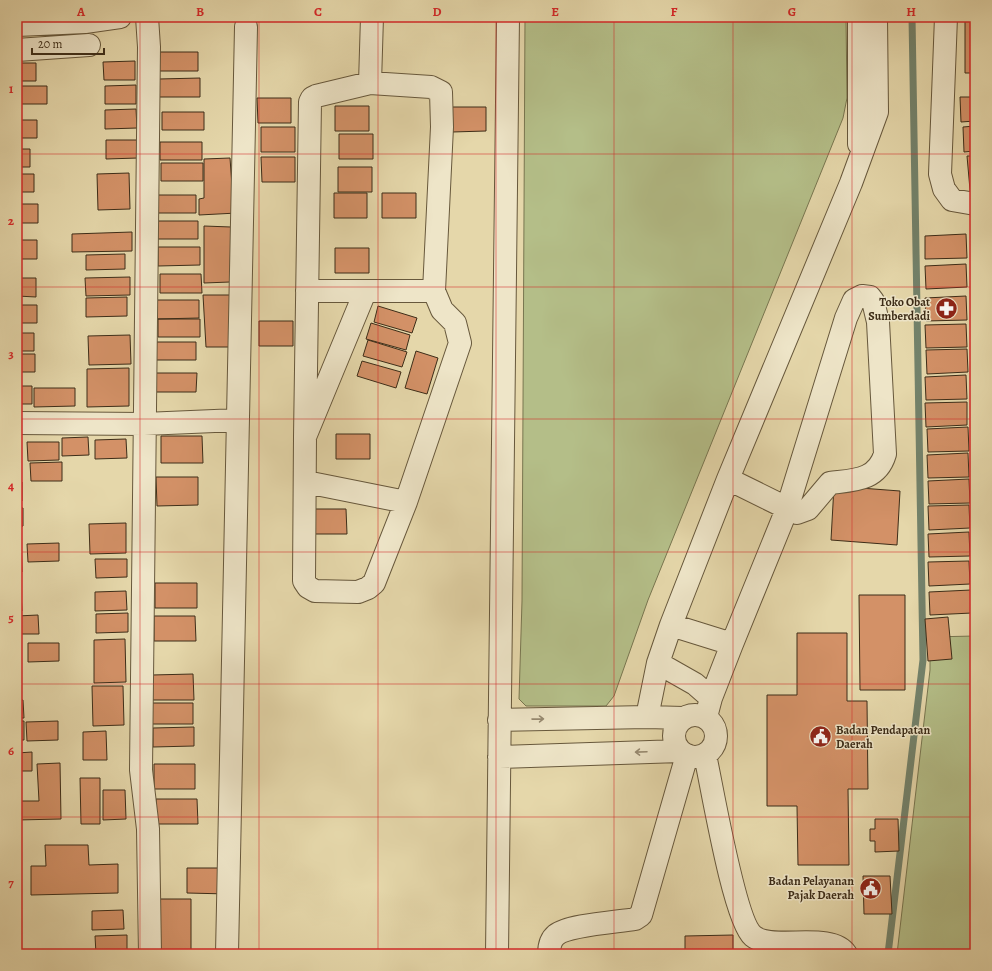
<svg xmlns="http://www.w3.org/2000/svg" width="992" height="971" viewBox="0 0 992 971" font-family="Alegreya,serif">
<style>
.green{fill:#b4be88;stroke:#787650}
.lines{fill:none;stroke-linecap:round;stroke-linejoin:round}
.stream{stroke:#73826b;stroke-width:7}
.building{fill:#d39167;stroke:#3d2d18}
.minor-casing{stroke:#67583c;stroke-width:24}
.minor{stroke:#eee5c8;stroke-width:22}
.oneway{stroke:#968970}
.grid{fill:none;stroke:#d62828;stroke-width:1;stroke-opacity:0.55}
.labels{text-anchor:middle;stroke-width:3;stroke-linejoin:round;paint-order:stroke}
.poi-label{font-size:12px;font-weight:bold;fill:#3d2d18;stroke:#eee5c8;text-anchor:end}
.neatline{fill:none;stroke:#d62828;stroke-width:1.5}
.grid-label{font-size:13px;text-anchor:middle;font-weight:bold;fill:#d62828}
</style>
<rect width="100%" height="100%" fill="#e5d7aa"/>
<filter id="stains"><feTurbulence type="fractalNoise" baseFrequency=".005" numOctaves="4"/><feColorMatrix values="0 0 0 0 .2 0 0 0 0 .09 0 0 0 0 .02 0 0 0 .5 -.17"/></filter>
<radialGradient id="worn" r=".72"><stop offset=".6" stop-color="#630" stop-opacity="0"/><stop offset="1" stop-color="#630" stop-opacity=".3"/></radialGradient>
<path class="green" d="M525,17h321l1,81 -4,20 -195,482 -34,96 -8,10h-80l-7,-7 3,-98z
M975,636v318h-78l33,-284v-33z"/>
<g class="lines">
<path class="stream" d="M888,954l35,-294 -11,-643"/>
</g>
<path class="building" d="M965,21h10v52h-10z
M156,52h42v19h-42z
M135,61v19h-31l-1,-18z
M17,63h19v18h-19z
M200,78v19h-41v-18z
M136,85v19h-31v-18z
M17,86h30v18h-30z
M960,97h15v24l-14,1z
M257,98h34v25h-33z
M335,106h34v25h-34z
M452,107h34v24l-34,1z
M136,109l1,19 -32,1v-19z
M162,112h42v18h-42z
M17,120h20v18h-20z
M975,126v25l-11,1 -1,-25z
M261,127h34v25h-34z
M339,134h34v25h-34z
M106,140h31l1,18 -32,1z
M160,142h42v18h-42z
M17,149h13v18h-13z
M967,156h8v44l-4,1z
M261,157h34v25h-33z
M230,158l2,28 6,1 -1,26 -38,2v-16l5,-1v-39z
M161,163h42v18h-42z
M338,167h34v25h-34z
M129,173l1,36 -32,1 -1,-36z
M17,174h17v18h-17z
M334,193h33v25h-33z
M382,193h34v25h-34z
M154,195h42v18h-42z
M17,204h21v19h-21z
M157,221h41v18h-41z
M204,226l27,1 -1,55 -26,1z
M132,232v19l-60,1v-18z
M966,234l1,24 -42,1v-23z
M17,240h20v19h-20z
M158,247h42v18l-42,1z
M335,248h34v25h-34z
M125,254v15l-39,1v-15z
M966,264l1,23 -41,2 -1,-23z
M160,274h41l1,19h-42z
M130,277v18l-44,1 -1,-18z
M17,278h19v19l-19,-1z
M203,295h28l-1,52h-24z
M966,296l1,24 -41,1 -1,-23z
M127,297v19l-41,1v-19z
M157,300h42v18l-42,1z
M17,305h20v18h-20z
M378,306l39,12 -5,15 -38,-11z
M158,319h42v18h-42z
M259,321h34v25h-34z
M371,323l39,12 -4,15 -40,-11z
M966,324l1,23 -41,1 -1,-23z
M17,333h17v18h-17z
M130,335l1,29 -42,1 -1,-29z
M368,340l39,12 -5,15 -39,-11z
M154,342h42v18h-42z
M967,349l1,23 -41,2 -1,-24z
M416,351l22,7 -11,36 -22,-6z
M17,354h18v18h-18z
M362,361l39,11 -5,16 -39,-12z
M129,368v38l-42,1v-38z
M155,373h42l-1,19h-41z
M966,375l1,24 -41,1 -1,-23z
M17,386h15v18h-15z
M34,388h41v18l-41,1z
M967,402v23l-41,2 -1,-24z
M968,427l1,24 -41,1 -1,-23z
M336,434h34v25h-34z
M161,436h41l1,27h-42z
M88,437l1,18 -27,1v-18z
M126,439l1,19 -32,1v-19z
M27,442h32v18l-31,1z
M968,453l1,24 -41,1 -1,-23z
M62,462v19h-31l-1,-18z
M156,477h42v28l-41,1z
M969,479l1,24 -41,1 -1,-23z
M17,482h5v19h-5z
M834,486l66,5 -3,54 -66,-5z
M969,505l1,23 -41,2 -1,-24z
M17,508h6v18l-6,1z
M313,509h33l1,25h-34z
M126,523v30l-36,1 -1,-30z
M969,532l1,24 -41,1 -1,-23z
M17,536h4l1,36 -5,1z
M59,543v18l-31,1 -1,-18z
M95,559h32v18l-31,1z
M969,561l1,23 -41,2 -1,-24z
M155,583h42v25h-42z
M971,590l1,23 -42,2 -1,-23z
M126,591l1,19 -32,1v-19z
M17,593h4l1,18h-5z
M859,595h46v95h-45z
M128,613v19l-32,1v-19z
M38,615l1,19h-22v-18z
M154,616h41l1,25h-42z
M948,617l4,42 -24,2 -3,-42z
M797,633h50v68h20l1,88h-20l1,76h-51l-1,-59h-30v-111h30z
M125,639l1,43 -32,1v-43z
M28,643h31v18l-31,1z
M20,674v19h-3v-18z
M193,674l1,26h-42v-25z
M92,686h31l1,39 -31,1z
M17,700h6l1,18h-7z
M151,703h42v21h-41z
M17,721h7v19h-7z
M58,721v19l-31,1 -1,-19z
M194,727v19l-41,1v-19z
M106,731l1,29h-24v-28z
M32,752v19h-15v-18z
M60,763l1,56 -44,1v-19h22l-2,-37z
M154,764h41v25h-41z
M80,778h20v46h-19z
M103,790h22l1,29 -23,1z
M156,799h41l1,25h-42z
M875,819h23l1,32 -24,1v-11h-5v-12h5z
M45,845h43l1,20 29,-1v29l-87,2v-29h15z
M187,868h41v26l-41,-1z
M863,876h27l2,38h-28z
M159,899h32v55h-32z
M123,910l1,19 -32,1v-19z
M127,935v18l-31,1 -1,-18z
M733,935v16h93v3h-245v-2l104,-1v-15z"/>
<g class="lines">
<defs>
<path id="minor" d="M147,17l2,30 -8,723 7,59 2,125
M859,17v127
M946,17l-6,157 4,15 8,11 23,4
M17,25l68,-3 35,-5
M17,50l72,-5
M370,83l2,-66
M307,291h127
M17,423l127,1 94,-4
M305,437l5,-335 2,-4 4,-2 54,-13 61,4 10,5 1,35 -8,164 8,19 13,13 5,20 -54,159 -32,81 -6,5 -10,4 -43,-1 -7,-4 -4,-6 1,-144 60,-145
M306,482l100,20
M671,625l61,19 55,-135 59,-191 8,-18 8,-4 8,1 3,4 5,21 7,132c-8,27 -32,26 -55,29l-22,26 -11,4 -69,-34
M658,663l37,21 16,14 -5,19
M711,698l21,-54
M674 736a21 21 0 1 1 42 0a21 21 0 1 1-42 0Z
M647,717l11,-54 13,-38 57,-146 123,-296 26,-71 -1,-95
M499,720l148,-3 36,1
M705,755c7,31 29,165 48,181 19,16 78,-5 93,18
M499,757l181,-6
M227,954l19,-927
M497,954l11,-937
M549,954c0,-7 1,-14 7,-19 12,-10 62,-13 79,-16l6,-4 46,-160"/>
</defs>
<use href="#minor" class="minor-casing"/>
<use href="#minor" class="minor"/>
</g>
<defs><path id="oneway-shaft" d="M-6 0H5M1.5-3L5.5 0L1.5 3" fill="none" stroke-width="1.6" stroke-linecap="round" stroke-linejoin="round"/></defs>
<g class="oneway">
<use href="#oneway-shaft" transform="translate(538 719) rotate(-1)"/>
<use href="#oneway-shaft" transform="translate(641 752) rotate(178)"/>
</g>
<path class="grid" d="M140,17v937M259,17v937M378,17v937M496,17v937M614,17v937M733,17v937M852,17v937M17,154h958M17,287h958M17,419h958M17,552h958M17,684h958M17,817h958"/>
<defs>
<symbol id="pharmacy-disc" viewBox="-11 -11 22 22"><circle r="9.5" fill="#8f2418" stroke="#eee5c8"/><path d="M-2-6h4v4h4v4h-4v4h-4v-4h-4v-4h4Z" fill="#fff"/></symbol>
<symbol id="civic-disc" viewBox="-11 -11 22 22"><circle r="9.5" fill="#8f2418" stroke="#eee5c8"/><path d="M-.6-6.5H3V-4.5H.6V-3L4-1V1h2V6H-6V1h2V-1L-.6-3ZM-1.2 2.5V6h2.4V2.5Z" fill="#fff"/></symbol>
</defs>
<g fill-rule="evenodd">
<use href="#pharmacy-disc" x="934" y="296" width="25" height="25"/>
<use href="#civic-disc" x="808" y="724" width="25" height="25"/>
<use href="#civic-disc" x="858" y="876" width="25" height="25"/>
</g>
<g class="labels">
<g class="poi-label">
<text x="930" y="306">Toko Obat<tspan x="930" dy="14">Sumberdadi</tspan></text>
<text x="836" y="734" text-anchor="start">Badan Pendapatan<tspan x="836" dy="14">Daerah</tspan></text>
<text x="854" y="885">Badan Pelayanan<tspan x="854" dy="14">Pajak Daerah</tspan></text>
</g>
</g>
<rect width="992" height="971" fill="none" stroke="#e5d7aa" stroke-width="44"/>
<path d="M32 48v6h72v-6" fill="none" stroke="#3d2d18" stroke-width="2"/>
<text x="38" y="48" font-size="12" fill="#3d2d18" stroke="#eee5c8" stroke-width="3" paint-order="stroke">20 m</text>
<rect x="22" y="22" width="948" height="927" class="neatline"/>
<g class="grid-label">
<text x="81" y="16">A</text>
<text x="200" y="16">B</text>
<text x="318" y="16">C</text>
<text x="437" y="16">D</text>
<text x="555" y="16">E</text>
<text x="674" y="16">F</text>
<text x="792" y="16">G</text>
<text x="911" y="16">H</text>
<text x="11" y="93">1</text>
<text x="11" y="225">2</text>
<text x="11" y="358">3</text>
<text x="11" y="490">4</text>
<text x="11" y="622">5</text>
<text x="11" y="755">6</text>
<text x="11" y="887">7</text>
</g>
<rect width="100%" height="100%" filter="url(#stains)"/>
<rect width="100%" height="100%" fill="url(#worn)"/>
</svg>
